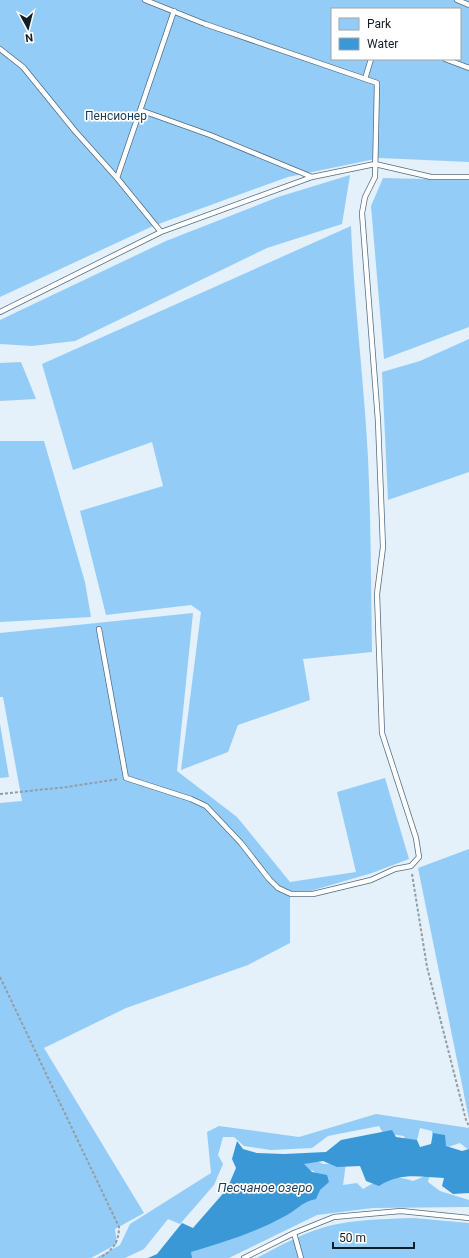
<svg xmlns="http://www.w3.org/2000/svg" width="469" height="1258" viewBox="0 0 469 1258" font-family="Roboto,sans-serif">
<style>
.green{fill:#94ccf8;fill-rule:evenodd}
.water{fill:#3b98d7}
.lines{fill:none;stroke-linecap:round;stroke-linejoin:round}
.service-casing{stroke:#516c82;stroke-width:6}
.path{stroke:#929da6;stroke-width:2;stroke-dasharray:3 2;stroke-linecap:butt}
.service{stroke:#fff;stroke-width:4.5}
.labels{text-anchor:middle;stroke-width:3.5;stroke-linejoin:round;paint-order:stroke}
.park-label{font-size:12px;fill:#193e59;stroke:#fff}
.water-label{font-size:13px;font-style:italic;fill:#193e59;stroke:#fff}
</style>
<rect width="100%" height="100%" fill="#e4f0fa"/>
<path class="green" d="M0,0h469v162l-89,-4 -92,19 -135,49 -153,71zM332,9h128v50h-128z
M350,175l-8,49 -75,24 -192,93 -43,5 -32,-2v-24l166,-79 112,-44z
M383,178l86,2v147l-85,32 -13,-153z
M351,226c3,78 13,155 17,232 3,65 3,130 4,194l-69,7 7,41 -72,25 -10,27 -47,18 20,-158 -10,-7 -85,10 -26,-104 83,-25 -11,-44 -79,28 -31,-106z
M469,339v133l-81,28 -6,-128 38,-11z
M21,362l15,37 -36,2v-38z
M0,441h44l41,141 6,35 -91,5z
M193,613l-16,158 60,46 53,65 66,-10 -19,-80 48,-14 24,81 -37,14 -82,24v46l-42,22 -122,43 -82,40 100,165 -29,16 2,15 -26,14h-91v-455l22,-2 -19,-104h-3v-64z
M0,724l9,53 -9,1z
M469,849v270l-51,-251z
M376,1114l93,14v22l-9,-7 -12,4 -15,-5 -1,-11 -12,-3 -3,12 -10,3 -3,-7 -21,-3 -4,-7 -51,10 -16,12 -41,2 -27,-4 -10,-9h-11l-5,18 5,9 -9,21 -34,39 -12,-5 -24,30 -19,9h-29l24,-13 10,-21 81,-51 -4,-41 12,-6 80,11z
M310,1157l13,7 23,-1 -3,22 14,-2 6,6c20,-12 28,-15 50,-8l17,-7 -2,8 12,9 29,9v7l-96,1 -56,7 -88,43h-49l136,-80 -2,-7 -15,-3z
M414,1218l55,5v35h-212c22,-12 46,-25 71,-32 28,-7 58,-7 86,-8z"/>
<path class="water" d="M392,1130l4,7 21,3 3,7 11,-3 2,-11 12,2 1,11 16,5 7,-2v44l-16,1 -11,-8 2,-8c-25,-1 -43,-6 -65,8l-13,-5 -6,-15 -23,1 -14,-6 -19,3 8,8 15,3 2,7 -9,8 -4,9c-14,3 -17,9 -29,16 -30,17 -63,27 -96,37l1,6h-44l9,-4 25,-31 11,5 34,-39 9,-21 -4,-9 5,-18 6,8 14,4 27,1 42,-2 15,-12z"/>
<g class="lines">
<defs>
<path id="service" d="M457,0l12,5
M0,49l23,18 52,64 42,47 44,54
M445,59l24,9
M365,79l6,-20
M140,110l70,25 102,42
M117,178l57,-167
M0,312l161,-80 151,-55 63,-13 56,13h38
M99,629l27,149 65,21 15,7 35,37 28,36 9,9 13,6h22l58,-14 24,-11 16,-3 8,-9 -3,-19 -34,-105 -5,-139 6,-47 -5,-126 -16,-208 3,-16 10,-20 2,-94 -172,-59 -60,-24
M294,1233l7,25
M244,1258l50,-25 40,-16 67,-6 68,7"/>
</defs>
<use href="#service" class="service-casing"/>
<path class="path" d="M0,794l67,-7 52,-8
M412,874l15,93 39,153 3,6
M0,977l119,250c0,16 -7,24 -20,31"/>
<use href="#service" class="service"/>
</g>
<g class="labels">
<g class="park-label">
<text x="116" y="120">Пенсионер</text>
</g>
<g class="water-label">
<text x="265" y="1192">Песчаное озеро</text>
</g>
</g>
<rect x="331" y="8" width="130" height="52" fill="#ffffff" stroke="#a0a5a8"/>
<rect x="339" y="18" width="20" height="12" fill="#94ccf8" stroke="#a0a5a8"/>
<text x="367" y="28" font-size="12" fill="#121d25">Park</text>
<rect x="339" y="38" width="20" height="12" fill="#3b98d7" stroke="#a0a5a8"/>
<text x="367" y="48" font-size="12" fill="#121d25">Water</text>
<g transform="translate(28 28) rotate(173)" stroke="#ffffff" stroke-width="3" paint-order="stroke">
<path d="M0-3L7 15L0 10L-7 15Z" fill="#121d25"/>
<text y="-6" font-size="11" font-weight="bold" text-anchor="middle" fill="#121d25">N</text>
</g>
<path d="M333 1242v6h81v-6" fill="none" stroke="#121d25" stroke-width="2"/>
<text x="339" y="1242" font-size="12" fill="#121d25" stroke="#ffffff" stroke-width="3" paint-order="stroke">50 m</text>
</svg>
